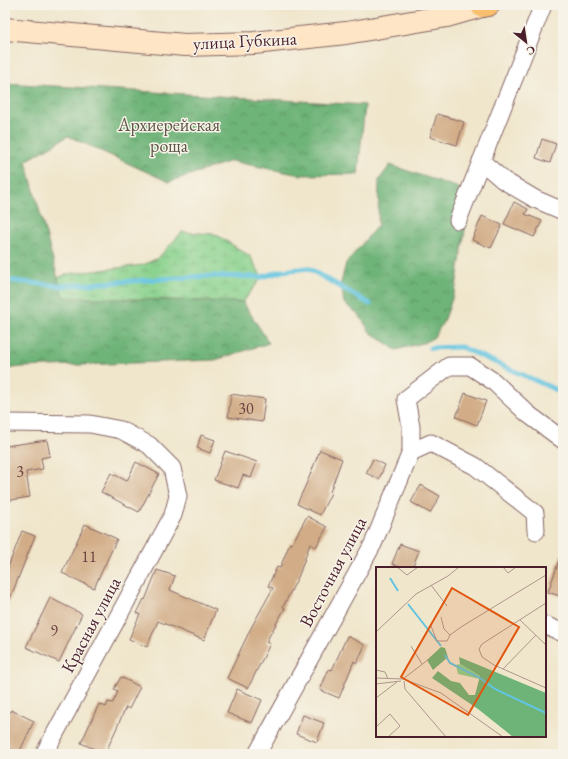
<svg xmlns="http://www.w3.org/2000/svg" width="568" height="759" viewBox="0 0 568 759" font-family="'EB Garamond',serif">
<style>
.forest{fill:url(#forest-crowns);stroke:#5c6a52}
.wetland{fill:url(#wetland-marsh);stroke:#6a785c}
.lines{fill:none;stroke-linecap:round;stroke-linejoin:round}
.stream{stroke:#62c4e0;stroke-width:5}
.building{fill:#d1ac86}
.street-casing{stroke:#846563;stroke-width:19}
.secondary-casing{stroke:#846563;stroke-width:24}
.primary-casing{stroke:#846563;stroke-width:24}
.street{stroke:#fff;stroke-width:17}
.secondary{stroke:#fde5c5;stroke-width:22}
.primary{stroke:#f9bf6d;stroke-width:22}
.labels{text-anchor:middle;stroke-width:3;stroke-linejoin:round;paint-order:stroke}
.number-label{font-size:16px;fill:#6c4242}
.street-label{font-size:18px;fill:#4a1f2b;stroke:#f7f3e8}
.park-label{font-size:18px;fill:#5d5548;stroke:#f7f3e8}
.inset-river{fill:none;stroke:#62c4e0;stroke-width:2}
.inset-road{fill:none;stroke:#ae968c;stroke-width:1}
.view{fill:#e0560e;fill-opacity:0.15;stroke:#e0560e;stroke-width:2}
.inset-edge{fill:none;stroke:#4a1f2b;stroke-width:2}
</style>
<defs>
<pattern id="forest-crowns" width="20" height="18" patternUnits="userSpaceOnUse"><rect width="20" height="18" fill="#6eb478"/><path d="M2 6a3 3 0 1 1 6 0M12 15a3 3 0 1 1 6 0" fill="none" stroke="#5c9263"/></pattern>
<pattern id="wetland-marsh" width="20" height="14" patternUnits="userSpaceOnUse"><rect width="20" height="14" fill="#89d28d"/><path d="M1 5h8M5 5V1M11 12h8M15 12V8" fill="none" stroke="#78b47a"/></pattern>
</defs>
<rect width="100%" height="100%" fill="#f7f3e8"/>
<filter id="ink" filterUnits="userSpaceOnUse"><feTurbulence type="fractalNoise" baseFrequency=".025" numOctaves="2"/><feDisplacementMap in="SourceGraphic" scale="8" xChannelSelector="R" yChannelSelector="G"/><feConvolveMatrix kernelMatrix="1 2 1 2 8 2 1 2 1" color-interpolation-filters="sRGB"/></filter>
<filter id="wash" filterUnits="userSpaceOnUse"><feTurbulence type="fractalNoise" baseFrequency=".012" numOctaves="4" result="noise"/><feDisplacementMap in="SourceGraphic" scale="16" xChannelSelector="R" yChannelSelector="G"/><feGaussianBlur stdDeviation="0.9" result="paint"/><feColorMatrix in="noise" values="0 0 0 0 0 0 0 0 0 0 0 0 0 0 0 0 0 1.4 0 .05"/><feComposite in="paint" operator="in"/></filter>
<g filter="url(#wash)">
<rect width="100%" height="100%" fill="#f0e6cc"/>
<path class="forest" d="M5,83l360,22 -7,69 -58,1 -69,-14 -62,21 -101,-46 -42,25 37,136 180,5 26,41 -54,17 -193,7 -17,2z
M390,165l69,23 10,17 -13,82 -11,32 -11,18 -8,5 -30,8 -26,-18 -10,-16 -16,-13 -3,-20 5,-20 32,-38 1,-45z"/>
<path class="wetland" d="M182,232l33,2 35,22 12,21 -19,25 -180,-5 -5,-19 9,-4 76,-9 15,-7z"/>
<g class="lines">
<path class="stream" d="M5,280l55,6 145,-10 57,1 20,-6 26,-3 62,36
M430,348l31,-1 102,46"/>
</g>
<g id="blocks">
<path class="building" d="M437,114l27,8 -7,23 -27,-8z
M542,139l14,5 -6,19 -14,-5z
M514,202l14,7 -3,5 17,7 -8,16 -30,-13z
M482,216l20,9 -11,23 -19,-8z
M465,393l21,8 -9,24 -21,-8z
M231,394l34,5 -3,23 -34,-5z
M201,435l14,5 -5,13 -13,-5z
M47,440l3,16 -9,2 2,11 -17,3 4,25 -25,4v-55z
M320,450l22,9 -12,33 1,1 -11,22 -23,-11 11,-24z
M225,451l32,11 -6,16 -8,-3 -5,13 -24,-8z
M373,459l12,6 -6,14 -13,-6z
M136,462l23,12 -20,38 -38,-20 10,-19 16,8z
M421,485l19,11 -10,17 -19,-11z
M307,516l20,11 -11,20 -6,-3 -11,31 -16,32 2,1 -19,34 4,2 -22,44 -21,-10 24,-50 22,-40 -5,-2 9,-19 3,1 10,-25 2,1z
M85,524l32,15 -23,49 -32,-15z
M22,531l13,5 -30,75v-36z
M400,544l19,7 -7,17h-10l-10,-4z
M561,555l2,1v41l-15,-5z
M157,570l18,6 -5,14 46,20 -12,30 -46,-19 -11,26 -18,-8 11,-25 -3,-1 7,-14 1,1z
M50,598l32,16 -23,48 -33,-15z
M347,636l18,9 -8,18 -3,-2 -15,37 -19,-8 9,-21 3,1z
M121,677l19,10 -11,22 -3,-2 -21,47 -24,-11 18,-39 7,3 2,-5 5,1 5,-12 -4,-2z
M237,689l25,11 -10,23 -25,-10z
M11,710l23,11 -15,32 -14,-6v-25z
M303,715l21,8 -7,19 -21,-8z"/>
</g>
</g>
<g filter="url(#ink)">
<use href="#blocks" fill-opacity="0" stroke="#846563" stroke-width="1"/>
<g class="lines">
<defs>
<path id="street" d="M481,161l22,19 32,19 28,12
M458,220l85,-215
M5,423l85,1 31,6 28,15 23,23 6,28 -5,19 -129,239
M411,452l20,-9 44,23 60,47 1,18
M545,625l18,8
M257,754l116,-210 38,-92v-25l-5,-28 43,-33h21l23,15 35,33 35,26"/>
<path id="secondary" d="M5,29l180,16 69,-2 92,-10 101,-17 35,-10"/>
<path id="primary" d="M482,6l6,-1"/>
</defs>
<use href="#street" class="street-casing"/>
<use href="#secondary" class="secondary-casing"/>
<use href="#primary" class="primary-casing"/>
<use href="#street" class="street"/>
<use href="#secondary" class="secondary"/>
<use href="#primary" class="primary"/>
</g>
</g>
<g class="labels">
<g class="number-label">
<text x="246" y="414">30</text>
<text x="20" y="477">3</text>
<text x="89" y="562">11</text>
<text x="54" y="636">9</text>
</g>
<g class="street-label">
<text transform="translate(245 41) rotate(-3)" y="6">улица Губкина</text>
<text transform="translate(333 572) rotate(-62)" y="6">Восточная улица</text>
<text transform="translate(91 625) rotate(-62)" y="6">Красная улица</text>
</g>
<g class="park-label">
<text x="169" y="131">Архиерейская<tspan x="169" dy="21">роща</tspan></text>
</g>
</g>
<g transform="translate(376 567)">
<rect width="170" height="170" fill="#f0e6cc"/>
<path d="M65,80l4,1 3,9 -15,13 -6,-10zM83,90l87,36v44h-33l-35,-28 -46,-31 6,-7 13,10 9,2 9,12h6l5,-19 -20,-12z" fill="#6eb478"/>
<path d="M84,97l20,12v3l-22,-5 -2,-9z" fill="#89d28d"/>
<path class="inset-river" d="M14,11l8,13M32,37l33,42M69,88l5,8 30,15 15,11 51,24"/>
<path class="inset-road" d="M21,0l10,8 11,-8M127,0l5,6 8,-6M55,18l16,21M170,36l-64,41 -3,5 3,8 12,8 52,23M65,50l3,12 6,6M144,53l26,25M55,59l6,15h10l3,-6 11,-8 85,-52M0,65l40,-38 32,-18 11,-9M35,79l11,18M127,102l33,-34M0,103l9,2 3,7M0,111l27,1 38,14 62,44M27,112l26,-20M28,114l1,8 41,48M0,117l25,-3M0,131l21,-16M0,160l14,-13 10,12 -12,11"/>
<path class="view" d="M76,21l67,39 -51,88 -67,-38z"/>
<rect width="170" height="170" class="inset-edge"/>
</g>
<rect width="568" height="759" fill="none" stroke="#f7f3e8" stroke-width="20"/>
<g transform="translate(526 42) rotate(150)" stroke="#f7f3e8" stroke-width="3" paint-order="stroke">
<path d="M0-3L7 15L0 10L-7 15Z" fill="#4a1f2b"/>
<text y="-6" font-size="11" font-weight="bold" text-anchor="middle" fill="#4a1f2b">С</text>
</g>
</svg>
